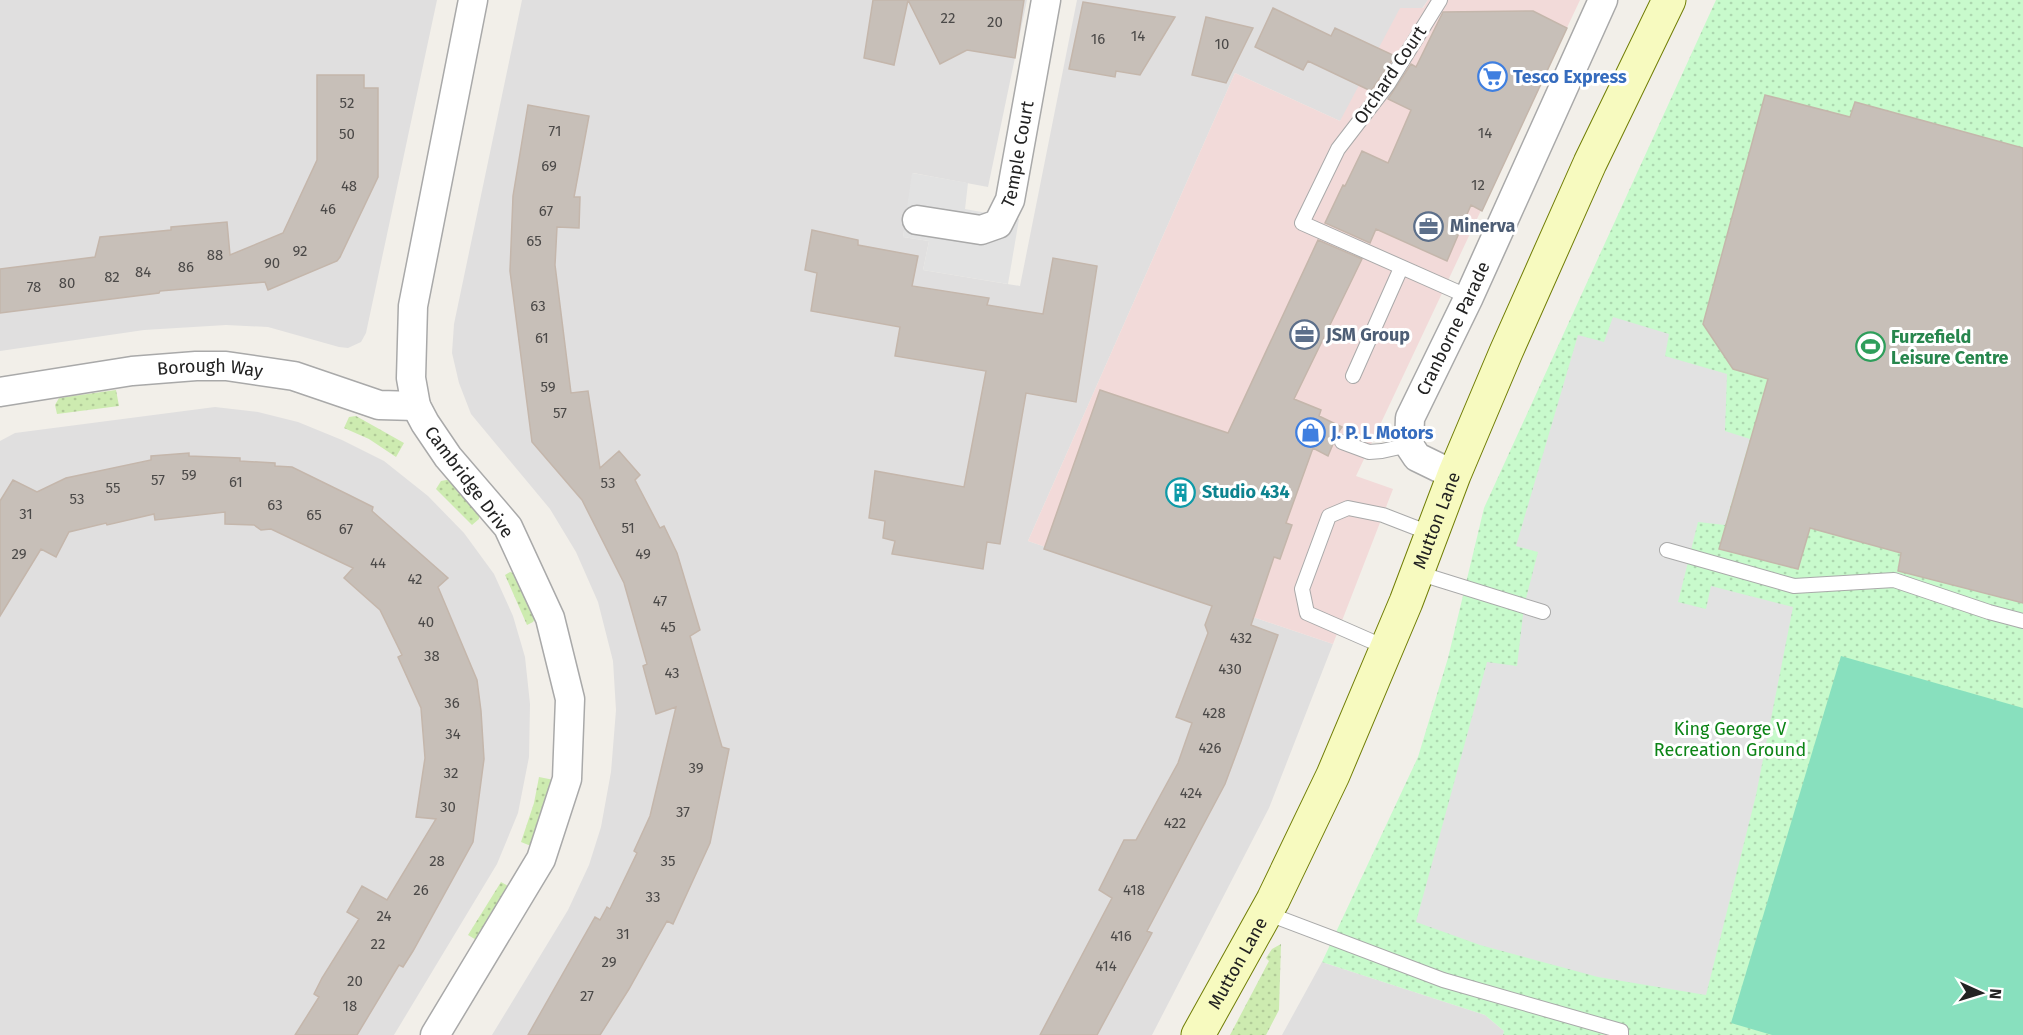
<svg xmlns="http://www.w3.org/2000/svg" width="2023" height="1035" viewBox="0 0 2023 1035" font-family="'Fira Sans',sans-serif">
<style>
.residential{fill:#e0dfdf}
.commercial{fill:#f2dad9}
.grass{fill:url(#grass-dots)}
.park{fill:url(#park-dots)}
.pitch{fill:#88e0be}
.parking{fill:#e2e2e2}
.building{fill:#c7bfb8;stroke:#c4b6ab;stroke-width:1.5}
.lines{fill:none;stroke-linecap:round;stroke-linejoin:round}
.service-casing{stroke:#a9a9a9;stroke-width:16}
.minor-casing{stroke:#a9a9a9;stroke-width:31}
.secondary-casing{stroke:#707d05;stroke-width:35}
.service{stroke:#fff;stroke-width:14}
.minor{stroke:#fff;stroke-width:28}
.secondary{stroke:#f7fabf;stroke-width:33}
.labels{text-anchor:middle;stroke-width:6;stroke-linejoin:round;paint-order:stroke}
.number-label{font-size:15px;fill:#4b4948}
.street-label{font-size:18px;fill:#222;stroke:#fff}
.shop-label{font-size:18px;font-weight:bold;fill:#366cbe;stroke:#fff;text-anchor:start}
.service-label{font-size:18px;font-weight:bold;fill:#4e5e75;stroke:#fff;text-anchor:start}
.leisure-label{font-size:18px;font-weight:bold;fill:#27864d;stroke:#fff;text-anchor:start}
.culture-label{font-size:18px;font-weight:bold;fill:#0d838f;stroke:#fff;text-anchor:start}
.park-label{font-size:18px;fill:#0c8416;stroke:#fff}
</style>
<defs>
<pattern id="grass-dots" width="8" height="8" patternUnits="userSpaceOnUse" patternTransform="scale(1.5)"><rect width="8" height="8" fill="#cdebb0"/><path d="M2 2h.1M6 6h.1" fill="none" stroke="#b0c997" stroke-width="1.8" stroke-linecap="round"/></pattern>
<pattern id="park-dots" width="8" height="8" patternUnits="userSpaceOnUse" patternTransform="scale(1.5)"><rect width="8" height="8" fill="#c8facc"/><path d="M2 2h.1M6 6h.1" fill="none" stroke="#acd6af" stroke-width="1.8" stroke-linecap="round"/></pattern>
</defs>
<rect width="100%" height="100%" fill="#f2efe9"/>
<path class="residential" d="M0,0h437l-71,333 -5,9 -13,6 -9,-1 -71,-20 -42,-2 -82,5 -144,21z
M522,0h505l-39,187 -75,-14 -10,64 26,4 -6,29 97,16 57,-286h351l-69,98 -19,23 -105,-48 -207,468 305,103 -64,164 -117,227h-660l76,-125 21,-45 12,-38 10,-55 5,-62 -3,-49 -15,-59 -22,-50 -26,-43 -79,-95 -12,-31 -7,-30 2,-29z
M215,407l43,5 40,10 44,18 42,21 44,35 36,37 30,41 19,42 12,41 5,47 -1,53 -11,56 -21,51 -103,171h-394v-594l15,-8z
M1322,962l163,53 19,16 -1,4h-221z"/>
<path class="commercial" d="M1428,0h152l-224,476 37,13 -60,155 -305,-103 207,-468 105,48 60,-113h23z"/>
<path class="grass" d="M116,390l3,16 -62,8 -2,-9 4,-7z
M356,416l48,27 -8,14 -27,-18 -25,-11 5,-11z
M452,479l27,32v8l-7,6 -36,-36 5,-8z
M510,572l8,2 19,41 -4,7 -6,3 -22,-50z
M539,777l15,3 -23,66 -10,-4 13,-39z
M501,882l9,5 -32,54 -10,-6z
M1281,944l-2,66 -13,25h-36l39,-74 -3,-3 6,-9z"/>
<path class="park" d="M1716,0h307v1035h-520l1,-4 -19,-16 -163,-53 96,-205 30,-99 36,-150z"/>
<path class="pitch" d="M1841,656l182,52v327h-251l-41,-12z"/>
<path class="parking" d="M912,173l56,10 -3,26 54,10 -11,65 -85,-14 6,-29 -26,-4z
M1613,317l56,17 -4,22 62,18 -2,57 25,8 -25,86 -27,-3 -20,80 28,7 5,-23 82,21 -37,188 -50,200 -108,-18 -118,-32 -64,-23 71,-260 30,4 7,-60 14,-54 -22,-6 62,-211 26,7z"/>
<path class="building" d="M873,0h151l-9,58 -48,-8 -27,14 -32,-64 -14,65 -30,-7z
M1083,2l43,7 49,8 -35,58 -24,-4 -1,6 -46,-8z
M1273,8l58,28 4,-8 60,28 -24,35 -63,-30 -5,9 -48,-23z
M1533,11l34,17 -85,183 -11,-6 -24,56 -71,-32 -6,14 -45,-20 18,-38 2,1 17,-35 26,12 23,-53 -23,-11 23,-35 5,3 27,-55z
M1206,17l47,11 -27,55 -34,-8z
M317,75h47v13h14v89l-38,80 -3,4 -69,29 -3,-8 -105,9 -1,2 -159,20v-44l95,-12 5,-20 71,-7v-3l56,-5 3,33 53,-22 34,-73z
M1765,95l85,22 5,-15 168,46v455l-125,-32 3,-18 -91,-25 -12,41 -79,-20 49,-170 -35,-10 -30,-45z
M528,105l61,11 -15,81h6l-1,31 -22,-1 -2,38 16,128 17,-2 12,77 19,-17 21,24 -5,5 25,48 4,-2 13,27 23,77 -10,6 32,111 7,2 -19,94 -37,81 -6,-3 -38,68 -29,46h-72l67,-118 5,3 7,-13 3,2 27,-56 -3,-2 16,-35 26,-109 -20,7 -13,-48 4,-2 -23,-81 -42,-83 -50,-58 -22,-171 3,-75z
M812,230l46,10v5l60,11 -6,30 77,12 -2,7 56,9 10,-56 44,8 -21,136 -50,-9 -26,151 -13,-2 -4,27 -91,-15 3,-13 -12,-3 2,-17 -16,-3 6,-47 89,16 22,-116 -91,-15 5,-29 -89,-16 6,-38 -12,-3z
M1318,240l44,19 -68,140 27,11 -2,6 23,11 -8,11 -1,6 -5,12 -15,-8 -27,75 6,2 -12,34 -6,-2 -23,68 27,10 -37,106 -16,43 -78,147 5,2 -55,102h-57l72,-137 -13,-8 25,-50h12l42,-77 14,-40 -16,-6 32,-84 -3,-8 7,-19 -168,-57 56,-159 128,43z
M189,453v3l51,2v3l35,2v3l17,1 55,27 26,13 -1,4 76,67 -10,9 39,93 4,31 3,48 -11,83 -60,109 -10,16 -4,-2 -42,70h-62l24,-38 -5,-3 8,-16 37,-59 -12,-7 15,-26 25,14 49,-81 -20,-2 9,-59 -4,-50 -23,-51 4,-2 -22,-45 -36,-32 9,-10 -82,-39 -10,1 -7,-5 -29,-1v-12l-70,8 -1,-6 -47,11 -1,-2 -37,9 -13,25 -15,-8 -41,67v-115l13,-21 24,12 29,-14 85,-18v-4z"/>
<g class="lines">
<defs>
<path id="service" d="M1440,0l-52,84 -50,65 -36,74 167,74
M1353,376l48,-108
M1342,442l27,10 13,-1 27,-6
M1667,550l127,36 100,-6 95,32 34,9
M1418,573l125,39
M1387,648l-80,-35 -5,-24 27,-73 19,-8 35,7 49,19
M1266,913l177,67 178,51v4"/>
<g id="minor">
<path id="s1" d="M917,220l64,10 17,-6 12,-24 36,-200"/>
<path id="s2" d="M0,392l132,-21 64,-5h30l68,10 85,29 37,1"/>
<path id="s3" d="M1454,475l-37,-18 -8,-12 1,-27 59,-121 134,-297"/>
<path d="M435,1035l106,-176 26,-80 3,-80 -20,-81 -42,-91 -60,-70 -23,-34 -9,-17 -5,-28 2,-72 60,-306"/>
</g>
<g id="secondary">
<path id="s4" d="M1198,1035l75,-135 60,-125 73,-173 48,-127 52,-123 84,-189 79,-163"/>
</g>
</defs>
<use href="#service" class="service-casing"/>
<use href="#minor" class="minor-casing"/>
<use href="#secondary" class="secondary-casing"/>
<use href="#service" class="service"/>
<use href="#minor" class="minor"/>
<use href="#secondary" class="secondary"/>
</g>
<defs>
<symbol id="supermarket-ring" viewBox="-11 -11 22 22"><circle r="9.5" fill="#fff" stroke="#3f7fe0" stroke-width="1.5"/><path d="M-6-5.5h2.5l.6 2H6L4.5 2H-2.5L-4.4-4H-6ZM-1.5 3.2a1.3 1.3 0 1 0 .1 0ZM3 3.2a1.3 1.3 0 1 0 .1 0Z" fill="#3f7fe0"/></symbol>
<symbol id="office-ring" viewBox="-11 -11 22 22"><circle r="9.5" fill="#fff" stroke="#5c6f8a" stroke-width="1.5"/><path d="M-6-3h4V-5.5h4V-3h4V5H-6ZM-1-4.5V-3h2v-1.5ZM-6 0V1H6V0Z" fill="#5c6f8a"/></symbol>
<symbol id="stadium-ring" viewBox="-11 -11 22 22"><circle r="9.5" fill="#fff" stroke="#2e9e5b" stroke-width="1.5"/><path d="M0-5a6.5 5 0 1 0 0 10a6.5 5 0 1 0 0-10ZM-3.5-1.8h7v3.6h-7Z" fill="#2e9e5b"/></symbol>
<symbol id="shop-ring" viewBox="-11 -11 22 22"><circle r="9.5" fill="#fff" stroke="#3f7fe0" stroke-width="1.5"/><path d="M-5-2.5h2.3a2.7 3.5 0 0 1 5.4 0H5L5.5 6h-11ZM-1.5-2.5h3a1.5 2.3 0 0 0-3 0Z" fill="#3f7fe0"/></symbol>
<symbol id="building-ring" viewBox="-11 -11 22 22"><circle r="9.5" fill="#fff" stroke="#0f9aa8" stroke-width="1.5"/><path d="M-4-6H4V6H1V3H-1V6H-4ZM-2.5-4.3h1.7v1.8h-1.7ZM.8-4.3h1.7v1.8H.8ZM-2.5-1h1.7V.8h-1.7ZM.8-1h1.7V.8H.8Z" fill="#0f9aa8"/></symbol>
</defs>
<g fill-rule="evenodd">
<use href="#supermarket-ring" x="1476" y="60" width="33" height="33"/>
<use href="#office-ring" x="1412" y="210" width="33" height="33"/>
<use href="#office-ring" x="1288" y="318" width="33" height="33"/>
<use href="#stadium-ring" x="1854" y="330" width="33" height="33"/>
<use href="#shop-ring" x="1294" y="416" width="33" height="33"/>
<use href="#building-ring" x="1164" y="476" width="33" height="33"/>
</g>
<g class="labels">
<g class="number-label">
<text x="948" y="23">22</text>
<text x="995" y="27">20</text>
<text x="1138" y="41">14</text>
<text x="1098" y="44">16</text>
<text x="1222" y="49">10</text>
<text x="347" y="108">52</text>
<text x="555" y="136">71</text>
<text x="1485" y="138">14</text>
<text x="347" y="139">50</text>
<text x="549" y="171">69</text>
<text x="1478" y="190">12</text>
<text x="349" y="191">48</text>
<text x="328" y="214">46</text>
<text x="546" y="216">67</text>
<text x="534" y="246">65</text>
<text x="300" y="256">92</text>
<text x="215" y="260">88</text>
<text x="272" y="268">90</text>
<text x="186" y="272">86</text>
<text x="143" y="277">84</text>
<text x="112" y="282">82</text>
<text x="67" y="288">80</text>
<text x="34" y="292">78</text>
<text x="538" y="311">63</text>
<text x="542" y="343">61</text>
<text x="548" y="392">59</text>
<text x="560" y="418">57</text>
<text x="189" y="480">59</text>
<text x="158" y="485">57</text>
<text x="236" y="487">61</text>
<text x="608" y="488">53</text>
<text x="113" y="493">55</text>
<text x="77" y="504">53</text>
<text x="275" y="510">63</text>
<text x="26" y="519">31</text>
<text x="314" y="520">65</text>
<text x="628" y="533">51</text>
<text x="346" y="534">67</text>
<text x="19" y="559">29</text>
<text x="643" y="559">49</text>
<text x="378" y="568">44</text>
<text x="415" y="584">42</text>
<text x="660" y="606">47</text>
<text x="426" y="627">40</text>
<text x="668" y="632">45</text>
<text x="1241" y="643">432</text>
<text x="432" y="661">38</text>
<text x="1230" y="674">430</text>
<text x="672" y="678">43</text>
<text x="452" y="708">36</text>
<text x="1214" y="718">428</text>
<text x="453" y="739">34</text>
<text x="1210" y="753">426</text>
<text x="696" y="773">39</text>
<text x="451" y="778">32</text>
<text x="1191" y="798">424</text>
<text x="448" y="812">30</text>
<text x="683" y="817">37</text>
<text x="1175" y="828">422</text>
<text x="437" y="866">28</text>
<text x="668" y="866">35</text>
<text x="421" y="895">26</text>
<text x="1134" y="895">418</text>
<text x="653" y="902">33</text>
<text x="384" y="921">24</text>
<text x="623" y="939">31</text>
<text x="1121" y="941">416</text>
<text x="378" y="949">22</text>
<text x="609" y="967">29</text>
<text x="1106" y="971">414</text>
<text x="355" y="986">20</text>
<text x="587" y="1001">27</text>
<text x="350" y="1011">18</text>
</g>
<g class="street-label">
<text transform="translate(1390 75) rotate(-56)" y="6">Orchard Court</text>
<text dy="6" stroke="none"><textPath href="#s1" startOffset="156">Temple Court</textPath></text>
<text dy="6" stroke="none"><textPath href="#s3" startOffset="182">Cranborne Parade</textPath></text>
<text dy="6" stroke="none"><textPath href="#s2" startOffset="212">Borough Way</textPath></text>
<text transform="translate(469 482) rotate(53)" y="6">Cambridge Drive</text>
<text dy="6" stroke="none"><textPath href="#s4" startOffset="568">Mutton Lane</textPath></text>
<text dy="6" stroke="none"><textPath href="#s4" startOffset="82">Mutton Lane</textPath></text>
</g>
<g class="shop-label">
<text x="1513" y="83">Tesco Express</text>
<text x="1331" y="439">J. P. L Motors</text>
</g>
<g class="service-label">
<text x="1450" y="232">Minerva</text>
<text x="1326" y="341">JSM Group</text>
</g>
<g class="leisure-label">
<text x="1891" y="343">Furzefield<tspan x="1891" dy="21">Leisure Centre</tspan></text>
</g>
<g class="culture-label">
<text x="1202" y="498">Studio 434</text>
</g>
<g class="park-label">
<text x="1730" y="735">King George V<tspan x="1730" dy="21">Recreation Ground</tspan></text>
</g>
</g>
<g transform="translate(1981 993) rotate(94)" stroke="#ffffff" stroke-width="4.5" paint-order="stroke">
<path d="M0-4.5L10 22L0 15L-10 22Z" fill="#222222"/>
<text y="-9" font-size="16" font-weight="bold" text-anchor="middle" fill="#222222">N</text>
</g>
</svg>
